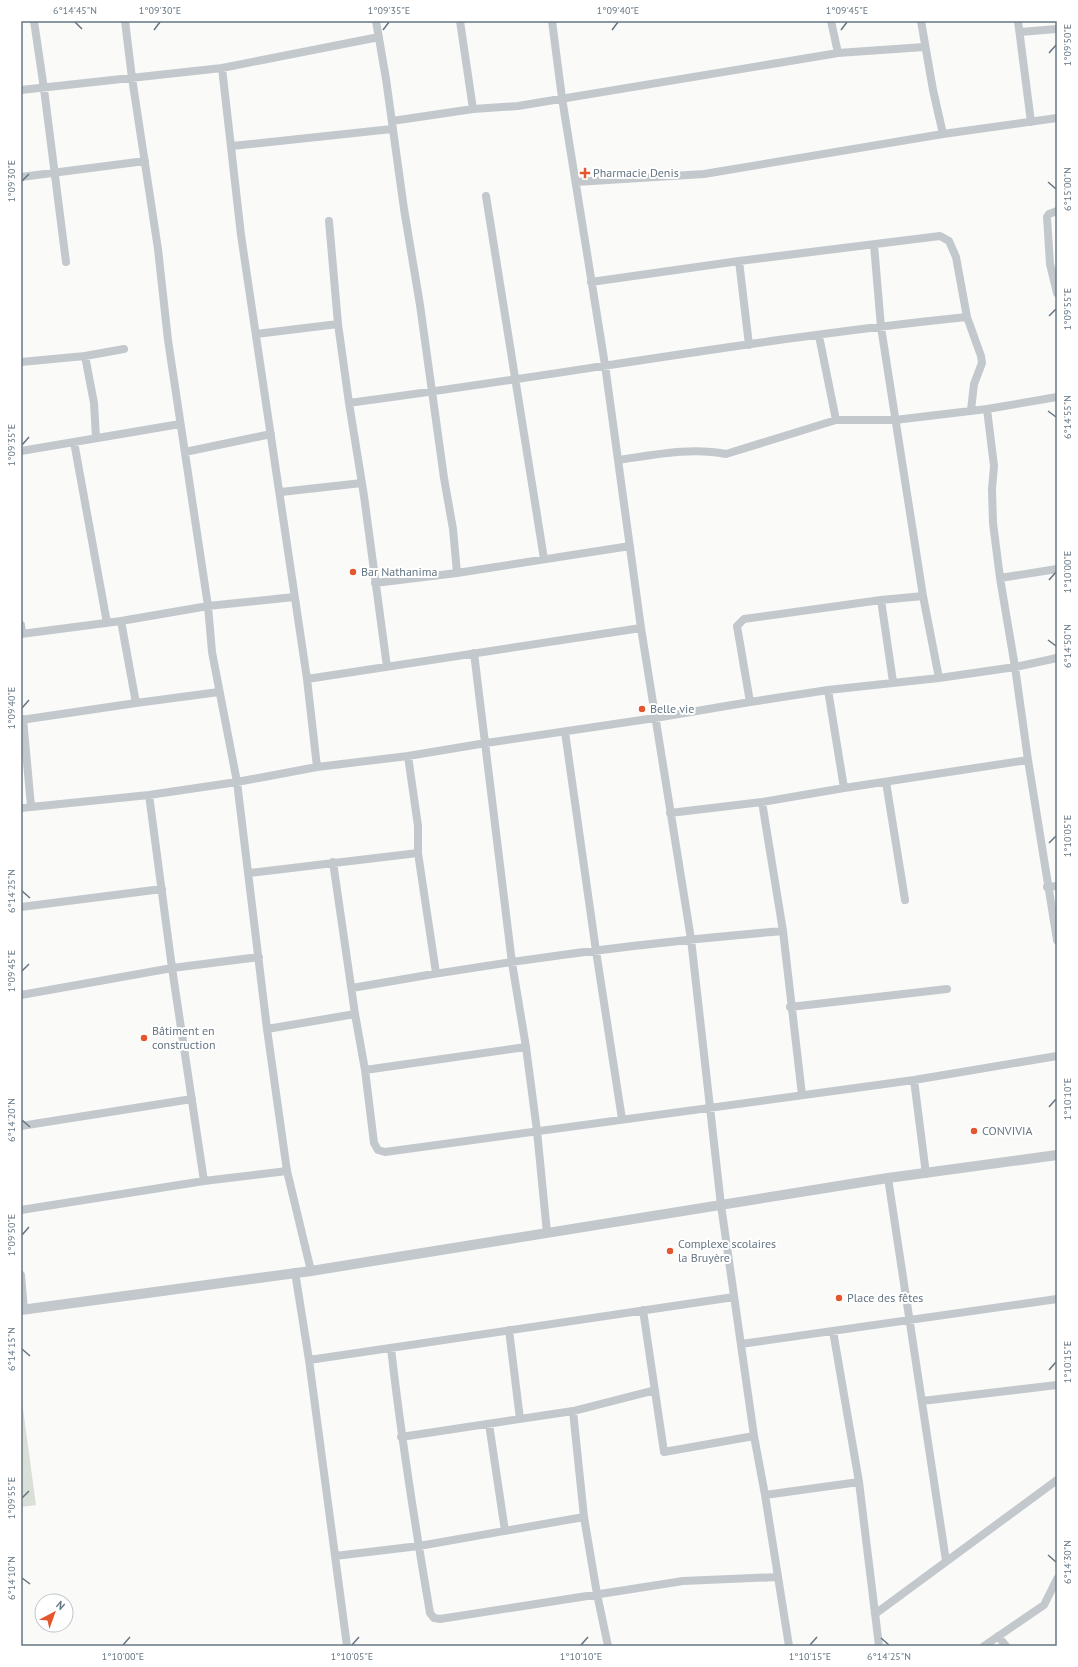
<svg xmlns="http://www.w3.org/2000/svg" width="1078" height="1667" viewBox="0 0 1078 1667" font-family="'PT Sans',sans-serif">
<style>
.green{fill:#dadfd7}
.lines{fill:none;stroke-linecap:round;stroke-linejoin:round}
.minor{stroke:#c3c8cc;stroke-width:8}
.tertiary{stroke:#c3c8cc;stroke-width:10}
.ticks{fill:none;stroke:#657683;stroke-width:1.5}
.poi-dot{fill:#e4572e;stroke:#fff;stroke-width:1.5}
.labels{text-anchor:middle;stroke-width:4;stroke-linejoin:round;paint-order:stroke}
.poi-label{font-size:12px;fill:#657683;stroke:#fff;text-anchor:start}
.neatline{fill:none;stroke:#657683;stroke-width:1.5}
.ticks-label{font-size:10px;text-anchor:middle;fill:#657683}
</style>
<rect width="100%" height="100%" fill="#fafaf8"/>
<path class="green" d="M21,1394l15,111 -15,2z"/>
<g class="lines">
<path class="minor" d="M34,21l10,68 22,173
M125,21l7,57 26,171 10,91 40,266 4,46 25,130 30,247 20,142 24,100
M376,21l10,58 18,130 16,96 24,173 9,51 4,44
M460,21l13,88
M552,21l10,77 43,267 36,263 50,311 30,266 33,231 11,59 24,151
M831,21l7,32
M921,21l12,69 10,44
M1018,21l13,101
M1020,32l37,-3
M222,68l19,167 66,444 10,88
M21,90l201,-22 157,-31
M392,121l81,-12 45,-3 320,-53 86,-6
M232,146l160,-17
M21,177l124,-16
M576,182l128,-8 239,-40 114,-16
M486,196l58,363
M1057,211l-8,3 -2,3 3,47 7,29
M329,221l9,103 11,79 15,93 23,171
M874,245l7,82 42,269 16,82
M739,261l10,84
M591,282l148,-21 201,-25 9,5 7,16 11,60 14,39 1,7 -8,21 -3,26
M256,334l82,-10
M819,336l17,84
M85,356l9,47 2,35
M21,362l64,-6 39,-7
M349,403c206,-27 411,-65 618,-86
M987,409l7,57 -2,23 1,34 7,55 15,89 13,93 29,180
M74,442l33,181
M21,451l159,-27
M185,452l86,-18
M618,460c36,-5 72,-13 108,-6l110,-34h59l92,-11 70,-12
M281,492l81,-9
M1000,578l57,-9
M375,583l82,-10 173,-27
M881,600l12,82
M121,621l15,82 83,-11
M21,625l1,9
M21,634l100,-13 87,-15 86,-9
M474,653l38,310 14,84 11,84 10,102
M307,679l334,-51
M828,690l16,98
M750,702l-13,-76 7,-7 137,-19 42,-4
M23,719l8,87
M21,720l115,-17
M565,732l31,219 26,168
M408,756l10,70v27l18,120
M886,782l19,118
M149,795l23,173 32,213
M762,802l21,129 19,164
M21,808l128,-13 88,-13 80,-15 91,-11 78,-13 169,-25 95,-16 78,-12 111,-12 76,-11 42,-9
M670,813l92,-11 82,-14 184,-28
M333,862l22,152 10,56 9,73 4,7 7,2 529,-72 143,-24
M249,873l169,-20
M1047,887l10,-1
M21,907l141,-18
M352,988c143,-26 287,-45 431,-57
M21,995l151,-27 87,-11
M790,1007l157,-18
M267,1029l88,-15
M365,1070l161,-23
M914,1080l12,94
M21,1126l171,-27
M888,1178l58,383
M21,1210l183,-29 83,-10
M295,1272l14,88 38,286
M21,1275l3,35
M643,1310l21,142 90,-16
M509,1330l11,89
M833,1331l26,151 20,164
M741,1344l316,-45
M391,1348c10,89 24,177 39,265l4,5 6,1 243,-38 95,-4
M309,1360l425,-63
M922,1401l135,-16
M573,1411l11,106 13,77 11,52
M489,1424l16,107
M401,1437l172,-26 82,-21
M765,1495l94,-13
M335,1556l84,-10 165,-29
M875,1614l182,-134
M998,1636l8,10
M984,1646l60,-41 13,-26"/>
<path class="tertiary" d="M21,1310l290,-39 577,-93 169,-23"/>
</g>
<path class="ticks" d="M75,22l7,7M154,30l6,-8M383,30l6,-8M612,30l6,-8M841,30l6,-8M1049,53l7,-8M22,181l7,-7M1048,182l8,7M1049,316l7,-7M1048,411l8,6M22,445l7,-8M1049,580l7,-8M1048,640l8,6M22,708l7,-8M1049,843l7,-7M22,891l8,7M22,971l7,-7M1049,1107l7,-8M22,1120l8,7M22,1235l7,-8M22,1349l8,7M1049,1370l7,-8M22,1498l7,-7M1048,1555l8,7M22,1578l8,6M881,1638l8,7M123,1645l7,-8M352,1645l7,-8M581,1645l7,-8M810,1645l7,-8"/>
<g class="poi-dot">
<path d="M583 167h4v4h4v4h-4v4h-4v-4h-4v-4h4z"/>
<circle cx="353" cy="572" r="4"/>
<circle cx="642" cy="709" r="4"/>
<circle cx="144" cy="1038" r="4"/>
<circle cx="974" cy="1131" r="4"/>
<circle cx="670" cy="1251" r="4"/>
<circle cx="839" cy="1298" r="4"/>
</g>
<g class="labels">
<g class="poi-label">
<text x="593" y="177">Pharmacie Denis</text>
<text x="361" y="576">Bar Nathanima</text>
<text x="650" y="713">Belle vie</text>
<text x="152" y="1035">Bâtiment en<tspan x="152" dy="14">construction</tspan></text>
<text x="982" y="1135">CONVIVIA</text>
<text x="678" y="1248">Complexe scolaires<tspan x="678" dy="14">la Bruyère</tspan></text>
<text x="847" y="1302">Place des fêtes</text>
</g>
</g>
<rect width="1078" height="1667" fill="none" stroke="#ffffff" stroke-width="44"/>
<g transform="translate(54 1613) rotate(41)"><circle r="19" fill="#ffffff" stroke="#c1c8cd"/>
<path d="M0-3L7 15L0 10L-7 15Z" fill="#e4572e"/>
<text y="-6" font-size="11" font-weight="bold" text-anchor="middle" fill="#657683">N</text>
</g>
<rect x="22" y="22" width="1034" height="1623" class="neatline"/>
<g class="ticks-label">
<text x="75" y="14">6°14'45"N</text>
<text x="160" y="14">1°09'30"E</text>
<text x="389" y="14">1°09'35"E</text>
<text x="618" y="14">1°09'40"E</text>
<text x="847" y="14">1°09'45"E</text>
<text transform="translate(1067 45) rotate(-90)" y="4">1°09'50"E</text>
<text transform="translate(11 181) rotate(-90)" y="4">1°09'30"E</text>
<text transform="translate(1067 189) rotate(-90)" y="4">6°15'00"N</text>
<text transform="translate(1067 309) rotate(-90)" y="4">1°09'55"E</text>
<text transform="translate(1067 417) rotate(-90)" y="4">6°14'55"N</text>
<text transform="translate(11 445) rotate(-90)" y="4">1°09'35"E</text>
<text transform="translate(1067 572) rotate(-90)" y="4">1°10'00"E</text>
<text transform="translate(1067 646) rotate(-90)" y="4">6°14'50"N</text>
<text transform="translate(11 708) rotate(-90)" y="4">1°09'40"E</text>
<text transform="translate(1067 836) rotate(-90)" y="4">1°10'05"E</text>
<text transform="translate(11 891) rotate(-90)" y="4">6°14'25"N</text>
<text transform="translate(11 971) rotate(-90)" y="4">1°09'45"E</text>
<text transform="translate(1067 1099) rotate(-90)" y="4">1°10'10"E</text>
<text transform="translate(11 1120) rotate(-90)" y="4">6°14'20"N</text>
<text transform="translate(11 1235) rotate(-90)" y="4">1°09'50"E</text>
<text transform="translate(11 1349) rotate(-90)" y="4">6°14'15"N</text>
<text transform="translate(1067 1362) rotate(-90)" y="4">1°10'15"E</text>
<text transform="translate(11 1498) rotate(-90)" y="4">1°09'55"E</text>
<text transform="translate(1067 1562) rotate(-90)" y="4">6°14'30"N</text>
<text transform="translate(11 1578) rotate(-90)" y="4">6°14'10"N</text>
<text x="123" y="1660">1°10'00"E</text>
<text x="352" y="1660">1°10'05"E</text>
<text x="581" y="1660">1°10'10"E</text>
<text x="810" y="1660">1°10'15"E</text>
<text x="889" y="1660">6°14'25"N</text>
</g>
</svg>
